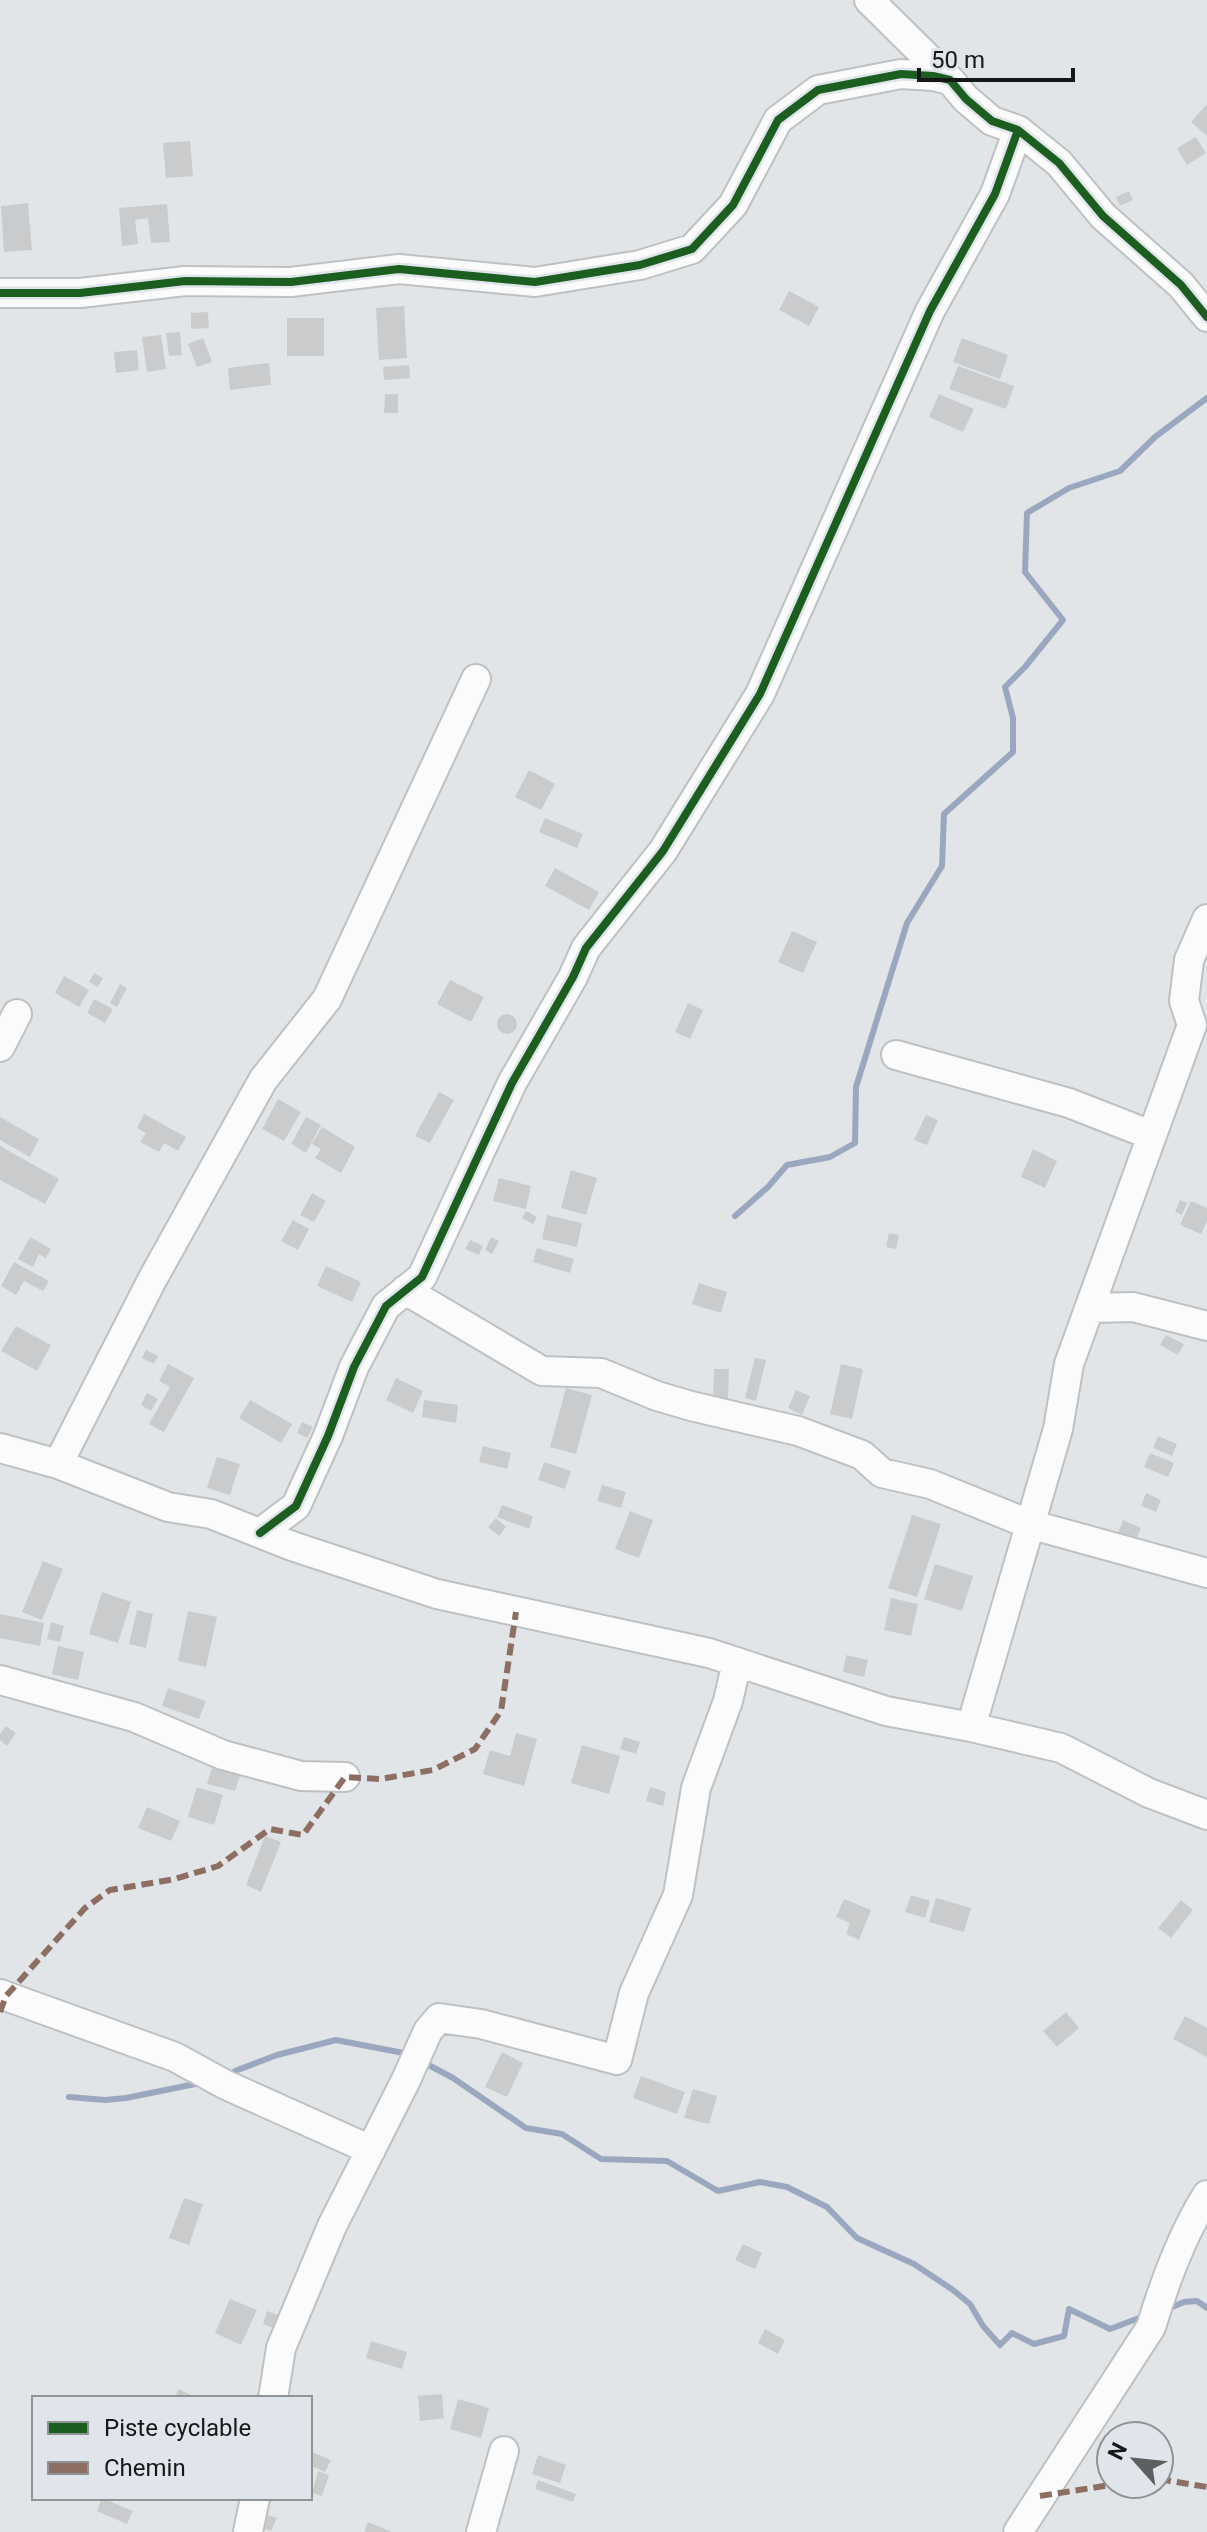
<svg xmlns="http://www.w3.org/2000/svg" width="1207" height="2532" viewBox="0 0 1207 2532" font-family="Roboto,sans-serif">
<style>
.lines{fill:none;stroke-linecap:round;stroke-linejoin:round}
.stream{stroke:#9aa8bf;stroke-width:6}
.building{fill:#cacbcd}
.minor-casing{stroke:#bec1c3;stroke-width:32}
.minor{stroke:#fbfbfb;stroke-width:28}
.quiet{stroke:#8d6e63;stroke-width:6;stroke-dasharray:12 6;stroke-linecap:butt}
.cycleway-casing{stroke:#dfe5ea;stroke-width:13}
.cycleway{stroke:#1b5e20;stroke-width:8}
</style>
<rect width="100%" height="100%" fill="#e2e5e7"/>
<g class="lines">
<path class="stream" d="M735,1216l33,-29 19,-22 43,-8 25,-14 1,-56 51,-164 35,-57 2,-52 69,-62v-34l-8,-31 20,-20 38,-47 -38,-48 2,-59 42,-25 51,-17 35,-34 52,-39
M423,2062l30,16 73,50 36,6 39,25 66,2 51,30 42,-9 27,5 40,20 30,31 57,26 39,26 17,14 13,22 17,19 12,-12 22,11 30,-8 5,-27 41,20 37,-14
M231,2077l4,-6 42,-16 59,-15 73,14
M69,2097l36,3 21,-2 74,-15
M1165,2310l19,-8 13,-1 10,7"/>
</g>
<path class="building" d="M1207,104v32l-16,-14z
M1196,137l10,16 -19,12 -10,-17z
M190,141l3,35 -27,2 -3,-35z
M1129,191l4,9 -13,6 -4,-9z
M28,203l4,47 -28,2 -3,-46z
M167,204l3,38 -19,1 -3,-25 -13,2 3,24 -16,2 -3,-38z
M789,291l30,16 -10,19 -30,-16z
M404,306l3,52 -28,2 -3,-52z
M208,312l1,16 -18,1v-16z
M287,318h37v38h-37z
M180,332l2,23 -13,1 -3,-23z
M161,335l5,34 -19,3 -5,-35z
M203,338l9,24 -15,5 -9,-23z
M962,338l46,17 -8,24 -47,-17z
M137,350l2,20 -23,3 -2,-21z
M269,363l2,22 -41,5 -2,-22z
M409,365l1,13 -26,2 -1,-13z
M958,366l56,20 -8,23 -57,-20z
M385,394h13v19h-14z
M939,394l35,15 -11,23 -34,-15z
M529,770l26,14 -14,26 -26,-13z
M545,818l38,16 -6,14 -38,-16z
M555,868l44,24 -10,18 -44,-24z
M792,931l25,11 -14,31 -25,-11z
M94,973l9,5 -5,9 -9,-5z
M64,976l25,14 -10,17 -24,-14z
M450,980l34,17 -13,25 -34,-18z
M120,984l7,4 -10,19 -7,-4z
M94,999l19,10 -8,14 -18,-10z
M688,1003l15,7 -13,29 -15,-7z
M497 1024a10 10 0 1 1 20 0a10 10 0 1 1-20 0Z
M439,1092l15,8 -24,43 -15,-7z
M278,1099l23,13 -17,29 -22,-12z
M144,1114l42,23 -8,14 -14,-8 -5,9 -19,-10 6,-9 -9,-5z
M926,1115l12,5 -11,25 -13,-5z
M0,1117l39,22 -9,18 -30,-17z
M306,1117l15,8 -15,28 -15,-9z
M322,1127l33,20 -14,26 -26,-15 6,-9 -9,-5z
M0,1146l59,33 -14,25 -45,-24z
M1033,1149l24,12 -12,27 -24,-11z
M571,1170l26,8 -11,37 -25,-7z
M499,1178l32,8 -5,23 -33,-8z
M312,1193l14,8 -12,21 -14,-7z
M1180,1200l7,3 -5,12 -7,-3z
M1191,1201l16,7v13l-6,13 -21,-9z
M526,1211l11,6 -4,7 -11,-6z
M547,1215l35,8 -5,24 -35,-8z
M293,1220l16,9 -11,21 -17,-9z
M889,1233l10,2 -3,14 -10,-2z
M30,1237l21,12 -5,9 -7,-4 -6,13 -15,-8z
M491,1237l8,4 -7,13 -7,-4z
M470,1240l13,6 -4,9 -14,-6z
M537,1248l37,11 -4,14 -37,-11z
M14,1262l35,19 -6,10 -19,-10 -8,14 -15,-9z
M326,1266l35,16 -9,20 -35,-16z
M699,1283l28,9 -6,21 -29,-9z
M16,1326l35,19 -14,26 -36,-20z
M1166,1335l18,9 -6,11 -18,-10z
M146,1350l12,6 -4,8 -12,-6z
M755,1358l11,2 -10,41 -11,-3z
M168,1364l26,14 -30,54 -15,-8 21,-37 -11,-6z
M841,1364l22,5 -11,50 -22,-5z
M714,1369h15l-1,29 -15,-1z
M396,1378l27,13 -10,22 -27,-13z
M566,1388l26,7 -16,59 -26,-7z
M796,1390l14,6 -8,19 -14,-7z
M147,1393l11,6 -7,12 -10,-6z
M250,1400l42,24 -11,19 -42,-25z
M424,1400l34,5 -2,18 -34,-6z
M302,1422l11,5 -6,11 -10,-5z
M1158,1436l19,8 -5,12 -19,-8z
M483,1446l28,7 -4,16 -28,-7z
M1150,1453l24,10 -6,14 -24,-10z
M217,1457l23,7 -10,31 -23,-7z
M544,1462l27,9 -6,18 -27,-9z
M602,1485l24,7 -5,16 -24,-7z
M1146,1493l15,7 -5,12 -15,-6z
M502,1505l31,11 -4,13 -32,-12z
M630,1511l23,9 -14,38 -24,-9z
M912,1515l29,9 -24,73 -29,-9z
M496,1518l10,9 -7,9 -11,-9z
M1123,1520l18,8 -5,12 -18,-7z
M43,1561l20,8 -21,51 -20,-8z
M935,1564l38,12 -11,35 -38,-12z
M102,1592l29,10 -13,41 -29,-9z
M891,1598l27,6 -7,32 -27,-6z
M137,1610l16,4 -7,34 -17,-4z
M188,1611l29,6 -11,50 -28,-6z
M0,1614l44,9 -4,23 -40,-8z
M51,1622l13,4 -4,16 -13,-3z
M58,1646l26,6 -6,28 -26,-6z
M846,1655l22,5 -4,17 -21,-5z
M168,1688l38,13 -7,18 -37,-13z
M6,1726l10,7 -9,13 -7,-6v-6z
M516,1733l21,6 -13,47 -41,-12 7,-24 20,6z
M624,1737l16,5 -4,12 -16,-5z
M582,1745l38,11 -11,38 -38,-11z
M212,1768l28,7 -5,16 -28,-7z
M197,1787l26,8 -9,30 -26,-8z
M650,1787l16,5 -3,14 -17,-5z
M147,1807l33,14 -9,20 -33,-13z
M265,1836l16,6 -20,50 -15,-7z
M911,1895l19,6 -5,17 -20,-6z
M936,1898l35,10 -7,24 -35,-10z
M844,1899l27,11 -12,30 -13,-6 4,-11 -14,-6z
M1181,1900l12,10 -22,28 -13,-10z
M1066,2012l13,16 -22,19 -14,-16z
M1185,2016l22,12v29l-34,-18z
M502,2052l21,11 -16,34 -22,-10z
M641,2076l44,16 -8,22 -44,-16z
M693,2089l24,7 -8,28 -25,-6z
M184,2198l19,6 -14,41 -20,-7z
M743,2244l19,9 -7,16 -20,-9z
M230,2299l27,11 -16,35 -26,-12z
M267,2311l13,5 -5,13 -12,-5z
M765,2329l20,11 -7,14 -20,-11z
M371,2341l36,11 -5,17 -36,-11z
M179,2389l17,9h-22z
M442,2394l2,24 -24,3 -2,-25z
M458,2399l31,9 -8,30 -31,-9z
M310,2451l21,9 -6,12 -15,-7z
M538,2455l28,10 -6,18 -28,-9z
M318,2471l11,4 -7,21 -10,-3z
M538,2480l38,14 -3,8 -38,-13z
M102,2498l31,13 -6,13 -30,-13z
M261,2513l16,5 -6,13 -14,-5z
M368,2522l24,10h-28z"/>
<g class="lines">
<defs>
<path id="minor" d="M869,0l81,80
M0,293h80l105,-12 106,1 108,-13 136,13 105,-17 52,-16 41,-44 45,-85 40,-30 83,-16 32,2 17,4 16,19 26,22 26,9 41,33 44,53 78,69 26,32
M0,1047l17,-33
M896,1055l173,48 82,32
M405,1290l137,81 59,2 56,23 34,10 107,25 64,24 20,18 48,11 99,40 178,49
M1090,1308l43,-1 74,19
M0,1448l58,16 110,43 43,7 81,32 145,48 272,59 177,58 85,16 90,21 88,45 58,22
M58,1464l94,-184 111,-200 64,-81 149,-320
M260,1533l36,-27 32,-70 26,-69 32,-61 36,-29 90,-194 61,-106 13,-29 77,-97 97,-157 170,-383 65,-117 23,-64
M0,1680l134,37 89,38 78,21 44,1
M971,1727l87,-298 11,-65 123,-339 -8,-24 5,-41 18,-41
M0,1994l175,63 51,28 145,65
M273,2398l8,-50 51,-122 73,-144 23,-51 11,-13 42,6 136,36 17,-67 44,-98 18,-107 32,-87 9,-39
M248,2532l7,-34
M481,2532l23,-81
M1018,2532l133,-205c13,-43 32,-94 56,-132"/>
</defs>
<use href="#minor" class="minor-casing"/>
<use href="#minor" class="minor"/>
<path class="quiet" d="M0,2012l6,-16 79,-88 25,-18 65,-11 43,-13 52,-37 33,6 42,-58 35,2 53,-9 42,-21 26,-38 15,-99
M1159,2479l48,8
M1040,2496l77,-12"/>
<defs>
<path id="cycleway" d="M0,293h80l105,-12 106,1 108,-13 136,13 105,-17 52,-16 41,-44 45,-85 40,-30 83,-16 32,2 17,4 16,19 26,22 26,9 41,33 44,53 78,69 26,32
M260,1533l36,-27 32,-70 26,-69 32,-61 36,-29 90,-194 61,-106 13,-29 77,-97 97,-157 170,-383 65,-117 23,-64"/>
</defs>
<use href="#cycleway" class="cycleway-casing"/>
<use href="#cycleway" class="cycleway"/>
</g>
<rect x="32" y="2396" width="280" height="104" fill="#dfe5ea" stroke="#8e9396" stroke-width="2"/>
<rect x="48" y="2422" width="40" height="12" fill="#1b5e20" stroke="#8e9396" stroke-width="2"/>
<text x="104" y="2436" font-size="24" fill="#151719">Piste cyclable</text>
<rect x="48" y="2462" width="40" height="12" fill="#8d6e63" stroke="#8e9396" stroke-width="2"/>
<text x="104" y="2476" font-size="24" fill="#151719">Chemin</text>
<g transform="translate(1135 2460) rotate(297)"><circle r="38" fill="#dfe5ea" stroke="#8e9396" stroke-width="2"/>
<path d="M0-6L14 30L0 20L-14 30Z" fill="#5d5f61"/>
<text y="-12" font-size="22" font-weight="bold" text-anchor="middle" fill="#151719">N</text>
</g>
<path d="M919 68v12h154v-12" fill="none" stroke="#151719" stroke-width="4"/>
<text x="931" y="68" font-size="24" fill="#151719" stroke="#dfe5ea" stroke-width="6" paint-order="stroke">50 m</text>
</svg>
